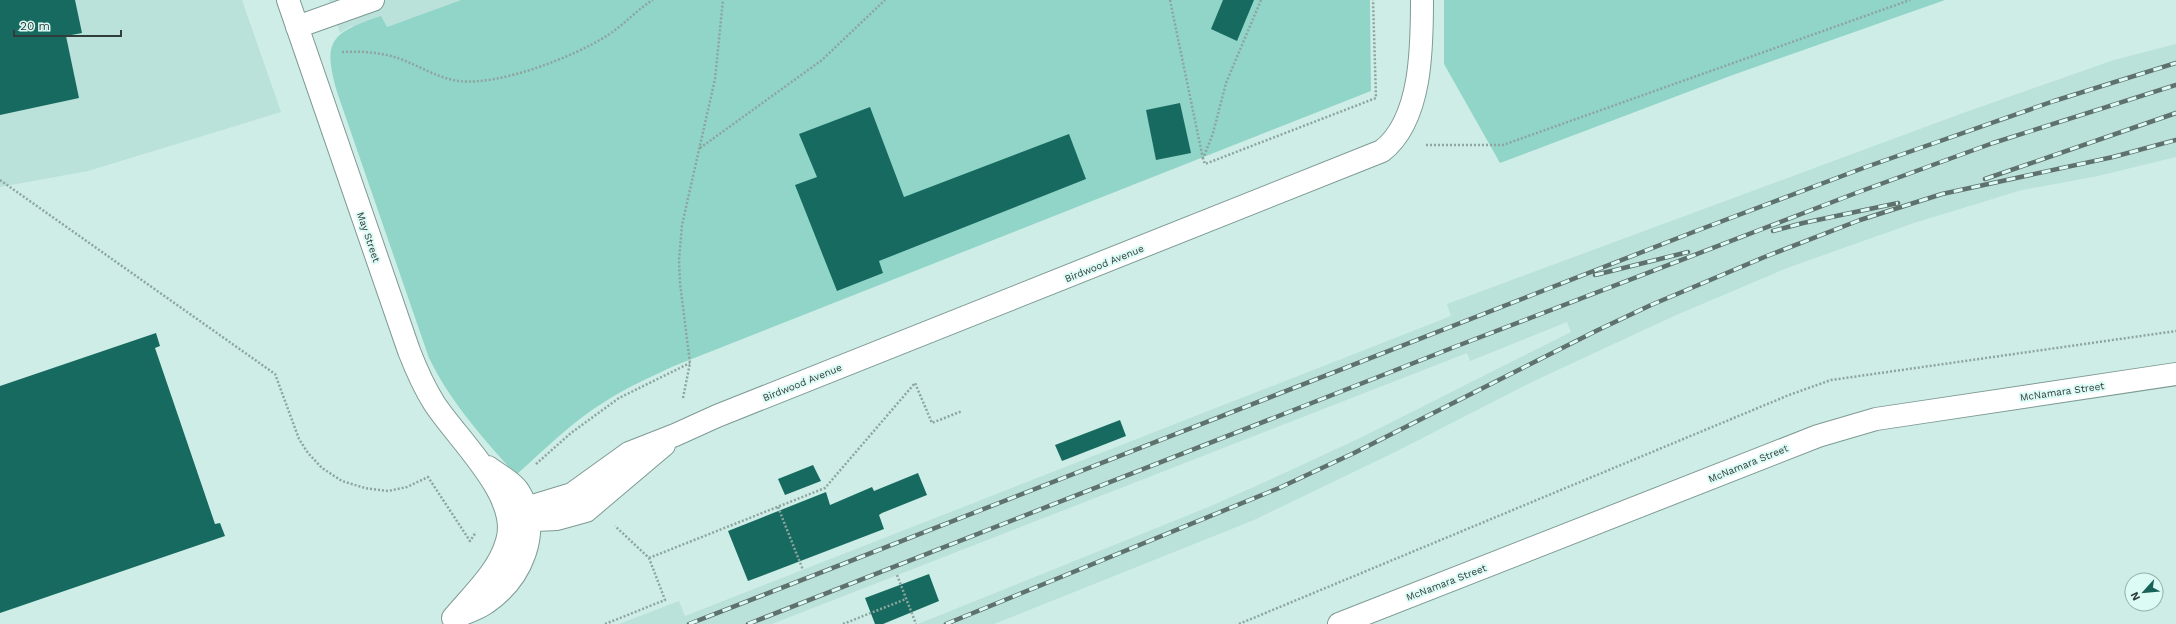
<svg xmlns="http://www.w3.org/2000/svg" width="2176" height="624" viewBox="0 0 2176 624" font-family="'Work Sans',sans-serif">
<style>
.built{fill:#bae1da}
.green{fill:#91d5c9}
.building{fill:#166a60}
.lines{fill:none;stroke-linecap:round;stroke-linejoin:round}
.minor-casing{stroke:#7e9a94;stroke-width:24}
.path{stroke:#8da49f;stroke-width:2.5;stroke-dasharray:2 2;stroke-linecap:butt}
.minor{stroke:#fff;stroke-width:22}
.rail-casing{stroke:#5f716d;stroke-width:4.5}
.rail{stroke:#dcfbf5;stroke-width:3;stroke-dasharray:9;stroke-linecap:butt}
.labels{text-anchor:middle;stroke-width:4;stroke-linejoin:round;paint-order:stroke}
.street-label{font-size:10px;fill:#313d3b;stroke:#dcfbf5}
</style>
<rect width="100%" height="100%" fill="#cfede7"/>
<path class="built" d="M0,0h242l39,112 -193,59 -88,16z
M329,0h132l-74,27 -36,-1 -11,7z
M2176,44v113l-78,19 -76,14 -108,33 -127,45 -113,48 -140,65 -141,72 -139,67 -260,104h-76l293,-118 78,-35 73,-34 209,-105 -4,-10 -97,39 -3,-8 -695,271h-153l60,-23 6,15 766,-300 -4,-12 516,-191 151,-53z"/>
<path class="green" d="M461,0h909l1,91 -697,275c-23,11 -47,21 -68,35 -33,20 -61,48 -90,74 -33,-37 -65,-72 -87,-117l-92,-266c-15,-52 -6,-59 44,-76l6,11z
M1444,0h501l-215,76 -230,87 -56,-99z"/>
<path class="building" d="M0,0h75l7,33 -16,3 13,62 -79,17z
M1223,0h31l-17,41 -26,-12z
M1180,103l11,50 -35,7 -10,-50z
M870,107l34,90 165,-63 17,45 -207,82 4,12 -46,18 -42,-106 22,-8 -18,-43z
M156,333l4,13 -5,2 60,176 5,-1 5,13 -225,77v-227z
M1120,420l6,16 -64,25 -7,-16z
M813,465l8,16 -36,14 -7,-16z
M918,473l9,22 -45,18 -3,2 5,14 -136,52 -20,-50 98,-39 4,13 42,-18 2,4z
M929,574l10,27 -56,23h-8l-10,-26z"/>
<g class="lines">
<defs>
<path id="minor" d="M288,0l121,351c7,18 15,36 25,52 23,36 87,93 73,138 -8,30 -35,54 -54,77
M297,27l76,-27
M510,521l16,-13 46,-14 57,-41 46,-18 42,-19 665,-265c40,-31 40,-104 40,-151
M514,521l43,-2 29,-8 78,-66
M455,617c10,-4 23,-8 31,-14 35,-24 57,-71 33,-111 -6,-10 -22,-18 -31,-25
M1339,624l479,-188 58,-17 300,-45"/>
</defs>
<use href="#minor" class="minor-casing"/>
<path class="path" d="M1170,0l33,159
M1261,0l-35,83 -13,50 -10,26 2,5 171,-66 -3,-98
M342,52c16,-1 33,0 49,4 23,6 44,22 68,25 40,5 115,-24 149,-46 16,-10 28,-25 45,-35
M1426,145h77l407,-145
M700,148l122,-88 63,-60
M0,180l275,194 24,65 9,14 14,15 20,13 23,7 23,3 19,-4 21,-10 42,64 6,-9
M683,398l7,-35 -10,-80 -1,-23 3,-35 33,-146 8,-79
M536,464l35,-31 48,-35 71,-35
M778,507l25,63
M649,558l176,-70 90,-105 17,40 30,-12
M897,575l19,49
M605,624l60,-24 -16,-42 -34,-32
M843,624l63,-25
M1239,624l550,-229 42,-15 345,-49"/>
<use href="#minor" class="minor"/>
<defs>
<path id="rail" d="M1985,179l191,-66
M1773,231l30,-8 95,-20
M1595,275l93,-23
M689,624l1007,-393 170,-64 188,-66 122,-38
M748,624l709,-278 399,-153 137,-50 183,-58
M946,624l333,-136 75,-35 244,-123 53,-25 116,-49 93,-36 82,-26 171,-37 63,-17"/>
</defs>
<use href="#rail" class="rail-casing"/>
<use href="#rail" class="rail"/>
</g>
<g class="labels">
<g class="street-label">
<text transform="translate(369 237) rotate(71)" y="4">May Street</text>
<text transform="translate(1104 263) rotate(-22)" y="4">Birdwood Avenue</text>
<text transform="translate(802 382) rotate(-22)" y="4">Birdwood Avenue</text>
<text transform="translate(2062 391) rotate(-8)" y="4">McNamara Street</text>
<text transform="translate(1748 463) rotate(-22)" y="4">McNamara Street</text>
<text transform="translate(1446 582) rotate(-21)" y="4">McNamara Street</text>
</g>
</g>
<g transform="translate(2144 592) rotate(243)"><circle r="19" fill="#dcfbf5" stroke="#98afab"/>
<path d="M0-3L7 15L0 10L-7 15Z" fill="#186259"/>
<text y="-6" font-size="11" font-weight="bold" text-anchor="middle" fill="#313d3b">N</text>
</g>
<path d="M14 30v6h107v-6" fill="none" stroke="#313d3b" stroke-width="2"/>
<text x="20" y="30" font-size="12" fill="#313d3b" stroke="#dcfbf5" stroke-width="3" paint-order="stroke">20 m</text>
</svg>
